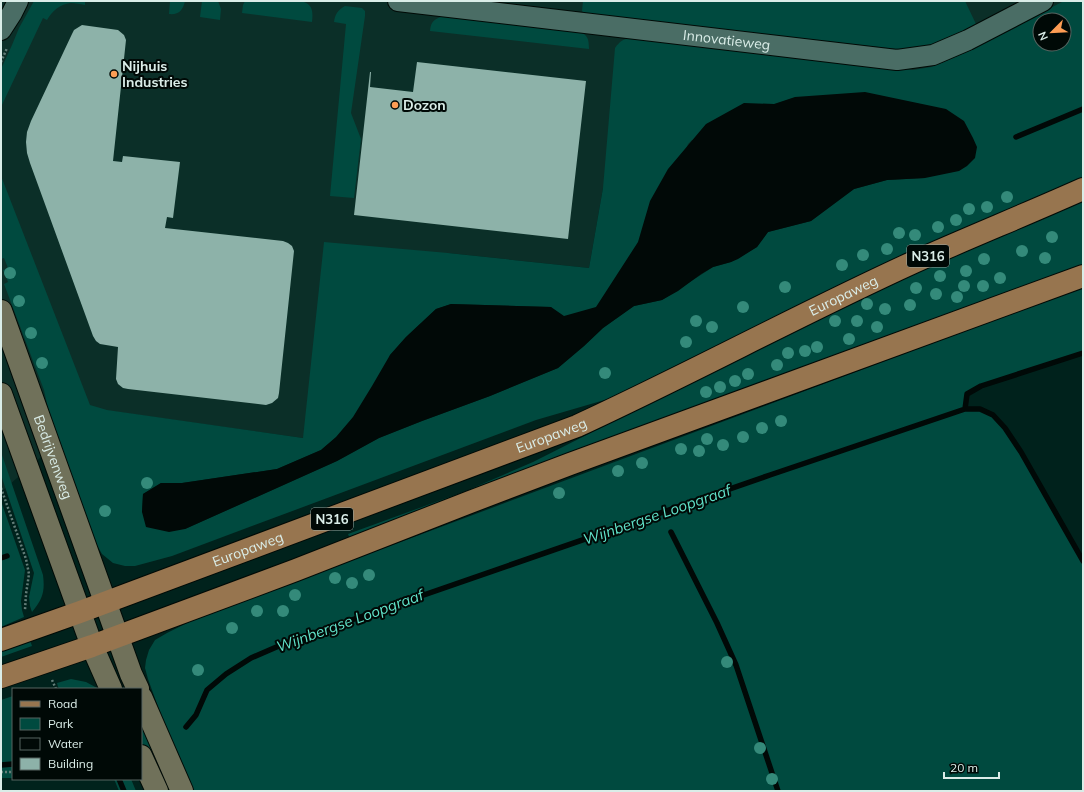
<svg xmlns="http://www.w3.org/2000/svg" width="1084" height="792" viewBox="0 0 1084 792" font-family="Mulish,sans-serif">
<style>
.built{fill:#0b2f28;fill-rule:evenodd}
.green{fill:#004a3f;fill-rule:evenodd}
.water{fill:#010907}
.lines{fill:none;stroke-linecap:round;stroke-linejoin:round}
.stream{stroke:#010907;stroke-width:5.5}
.building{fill:#8db2a9}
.street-casing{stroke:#000a06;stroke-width:22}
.secondary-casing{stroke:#000a06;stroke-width:24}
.primary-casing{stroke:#000a06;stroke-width:24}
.path{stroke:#637e79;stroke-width:2.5;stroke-dasharray:2 2;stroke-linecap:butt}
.street{stroke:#4a6d65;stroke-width:20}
.secondary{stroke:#70715a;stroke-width:22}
.primary{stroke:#97754f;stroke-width:22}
.tree{fill:#348a7a}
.poi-dot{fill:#fd9d54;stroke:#000906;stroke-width:1.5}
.labels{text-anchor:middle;stroke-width:4;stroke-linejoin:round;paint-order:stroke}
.shield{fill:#000906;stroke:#99a9a4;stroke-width:1}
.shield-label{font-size:13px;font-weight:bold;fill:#daede8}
.street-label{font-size:14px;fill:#daede8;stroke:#000906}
.poi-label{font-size:14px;font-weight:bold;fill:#daede8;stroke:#000906;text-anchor:start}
.water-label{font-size:15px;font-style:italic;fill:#60e2c9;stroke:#000906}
</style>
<rect width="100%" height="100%" fill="#00221c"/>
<path class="built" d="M1,1h1082v114l-480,73 -14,80 -141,-15 -145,185 -207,-29 -95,83zM1040,20h24v24h-24z"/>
<path class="green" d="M34,1h51v4c-5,-1 -10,-2 -14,-2 -11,1 -19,8 -24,17l-4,-2 -42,89v-38l11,-24 7,-17z
M170,1h15c-2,9 -6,14 -16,13z
M202,1h16l3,8 -1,11 -20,-3z
M245,1l59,1c9,3 9,11 8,20l-70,-9 1,-8z
M583,1h382l11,23 -38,20 -24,7 -232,-26 -96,-9 -4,-5z
M1064,1h19v177l-110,48 -179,81 -186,92 -72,21 -364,136 -37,10h-10l-12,-3 -11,-9 -11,-19 -34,-86 -13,-59 -40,-106 4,-2 -5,-12 5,-2 -4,-10 -3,1v-83l89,229 17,5 196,28 21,-196 124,11 141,15 14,-80 12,-140c5,-7 8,-9 16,-10l282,32 18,-3 15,-6zM1040,20h24v24h-24zM692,140l233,38 -38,2 -33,9 -43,32 -43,11 -11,15 -26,15 -18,5 -51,33 -28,6 -31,22 -19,18 -26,22 -68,28 -68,25 -43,17 -42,23 -152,68 -43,-17 1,-18 18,-11h21l95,-14 44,-19 58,-48 11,-47 16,-18 30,-28 15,-5 100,3 18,34 78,-84 41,-113z
M345,6l17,2 3,3v5l-14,97 10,26 -7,59 -24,-2 16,-172 -12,-2c1,-8 4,-12 11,-16z
M444,16l132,15c11,3 13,6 13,18l-159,-18c1,-10 4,-12 14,-15z
M1083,201v65l-733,273 -2,-5 118,-43 67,-29 103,-52 100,-53 120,-57 141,-63z
M1083,287v66l-102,33 -14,8 -2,15h15l13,6 12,13 16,24 62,109v230h-890l-24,-54 -21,-58 -3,-11 1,-8 3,-10 6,-10 12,-7 28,-14 53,-20z
M1,452l42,123c2,16 0,24 -11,37l-2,-6 -1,-9 5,-24 -33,-98z
M1,501l24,69 -4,31 1,9 2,7 -23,10z
M30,640l2,6 -31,11v-7z
M71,679l15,3 13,7h-39l-2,-2 -1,-4z
M13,696v82h-12v-78z
M141,723l30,68h-8l-22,-48z
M114,779h17l5,12h-17z"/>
<path class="water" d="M865,92l81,17 18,12 9,17 4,9 -2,11 -8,8 -8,5 -34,7 -38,2 -33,9 -43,32 -43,11 -11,15 -19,12 -7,3 -18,5 -12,7 -23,17 -16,9 -28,6 -31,22 -19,18 -26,22 -68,28 -68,25 -43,17 -42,23 -152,68 -16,3 -23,-5 -4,-15 1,-18 18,-11h21l95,-14 44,-19 15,-13 17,-20 19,-31 18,-31 16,-18 30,-28 15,-5 100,3 13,9 32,-9 42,-65 12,-41 18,-32 38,-45 38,-21 30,1 21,-7z"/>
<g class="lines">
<path class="stream" d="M1016,137l67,-28
M965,409l2,-15 14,-8 102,-33
M671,532l46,91 19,42 42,126
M1,558l6,-2
M186,727l10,-12 11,-25 19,-16 25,-16 37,-16 482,-167 195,-66h15l13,6 12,13 16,24 62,109
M1,765l12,-1
M119,779l5,12"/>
</g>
<path class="building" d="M82,25l36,5 6,5 2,5 -13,121 9,1 1,-6 57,6 -7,56 -6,-1 -2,11 118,13 5,2 4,3 2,5 -15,142 -1,5 -6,5 -6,2 -138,-16 -5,-1 -5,-4 -2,-5 2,-32 -18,-3 -4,-3 -3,-5 -63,-173 -3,-10 -1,-11 1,-10 4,-11 41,-87 2,-4z
M417,62l169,19 -18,158 -214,-24 16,-143h1l-1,15 43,5z"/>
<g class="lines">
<defs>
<g id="street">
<path id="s1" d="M398,1l499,59 36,-5 35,-15 75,-39"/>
<path d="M1,30l11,-17 6,-12"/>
</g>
<g id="secondary">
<path id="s2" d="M1,311l130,363 7,15"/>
<path d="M1,394l91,252 19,43"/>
<path d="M141,697l41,94"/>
<path d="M141,756l16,35"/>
</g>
<g id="primary">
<path id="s3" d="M1,640l79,-28 497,-186c113,-52 223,-112 337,-164 56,-25 113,-48 169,-73"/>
<path d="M1,677l91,-31 204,-76 174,-68 100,-38 513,-188"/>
</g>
</defs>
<use href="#street" class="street-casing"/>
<use href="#secondary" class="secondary-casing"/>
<use href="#primary" class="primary-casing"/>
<path class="path" d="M1,62l6,-14
M1,488l25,71 3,15 -3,20 -1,16
M52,680l4,9
M1,772h12"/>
<use href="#street" class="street"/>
<use href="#secondary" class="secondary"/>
<use href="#primary" class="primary"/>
</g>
<g class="tree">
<circle cx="1007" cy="197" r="6"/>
<circle cx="987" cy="207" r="6"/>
<circle cx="969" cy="209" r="6"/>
<circle cx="956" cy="220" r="6"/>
<circle cx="938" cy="227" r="6"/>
<circle cx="899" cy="233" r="6"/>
<circle cx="915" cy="235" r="6"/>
<circle cx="1052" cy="237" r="6"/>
<circle cx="887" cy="249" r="6"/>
<circle cx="1022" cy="251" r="6"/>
<circle cx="863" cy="255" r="6"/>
<circle cx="1045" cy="258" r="6"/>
<circle cx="984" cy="259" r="6"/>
<circle cx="842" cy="265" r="6"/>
<circle cx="966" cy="271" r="6"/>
<circle cx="10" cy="273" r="6"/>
<circle cx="940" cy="276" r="6"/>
<circle cx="1000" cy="278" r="6"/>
<circle cx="964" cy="286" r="6"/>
<circle cx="983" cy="286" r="6"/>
<circle cx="785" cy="287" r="6"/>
<circle cx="916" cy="288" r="6"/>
<circle cx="936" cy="294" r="6"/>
<circle cx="957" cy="297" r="6"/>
<circle cx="19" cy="301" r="6"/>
<circle cx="867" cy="304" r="6"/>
<circle cx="910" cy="305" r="6"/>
<circle cx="743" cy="307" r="6"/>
<circle cx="885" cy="309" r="6"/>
<circle cx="696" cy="321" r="6"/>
<circle cx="835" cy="321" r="6"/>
<circle cx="857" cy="321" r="6"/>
<circle cx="712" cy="327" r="6"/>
<circle cx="877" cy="327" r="6"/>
<circle cx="31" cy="333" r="6"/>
<circle cx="849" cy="339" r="6"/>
<circle cx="686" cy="342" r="6"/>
<circle cx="817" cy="347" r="6"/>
<circle cx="805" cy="351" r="6"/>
<circle cx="788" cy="353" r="6"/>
<circle cx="42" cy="363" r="6"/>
<circle cx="777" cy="365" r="6"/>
<circle cx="605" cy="373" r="6"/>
<circle cx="748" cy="374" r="6"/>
<circle cx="735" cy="381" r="6"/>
<circle cx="720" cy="387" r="6"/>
<circle cx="706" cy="392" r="6"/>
<circle cx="781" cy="421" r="6"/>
<circle cx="762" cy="428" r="6"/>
<circle cx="743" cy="437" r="6"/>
<circle cx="707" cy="439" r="6"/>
<circle cx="723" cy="445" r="6"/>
<circle cx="681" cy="449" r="6"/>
<circle cx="699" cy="451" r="6"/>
<circle cx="642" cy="463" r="6"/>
<circle cx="618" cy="471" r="6"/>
<circle cx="147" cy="483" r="6"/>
<circle cx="559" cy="493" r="6"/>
<circle cx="105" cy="511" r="6"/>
<circle cx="369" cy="575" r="6"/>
<circle cx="335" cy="578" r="6"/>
<circle cx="352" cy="583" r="6"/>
<circle cx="295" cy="595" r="6"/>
<circle cx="257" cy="611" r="6"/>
<circle cx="283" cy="611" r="6"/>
<circle cx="232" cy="628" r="6"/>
<circle cx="727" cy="662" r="6"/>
<circle cx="198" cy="670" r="6"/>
<circle cx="760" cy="748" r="6"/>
<circle cx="772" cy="779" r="6"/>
</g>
<g class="poi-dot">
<circle cx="114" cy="74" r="4"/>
<circle cx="395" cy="105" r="4"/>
</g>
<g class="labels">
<g class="shield">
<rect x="907" y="245" width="42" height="22" rx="3"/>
<rect x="311" y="508" width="42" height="22" rx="3"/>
</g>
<g class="shield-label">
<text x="928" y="261">N316</text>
<text x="332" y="524">N316</text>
</g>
<g class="street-label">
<text dy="5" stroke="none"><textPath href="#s1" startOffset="331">Innovatieweg</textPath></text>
<text dy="5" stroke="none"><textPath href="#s3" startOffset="911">Europaweg</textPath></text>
<text dy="5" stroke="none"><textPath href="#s3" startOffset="587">Europaweg</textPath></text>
<text dy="5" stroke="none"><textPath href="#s2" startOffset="155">Bedrijvenweg</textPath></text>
<text dy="5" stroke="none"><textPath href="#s3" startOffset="263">Europaweg</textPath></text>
</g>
<g class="poi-label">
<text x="122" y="71">Nijhuis<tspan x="122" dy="16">Industries</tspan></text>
<text x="403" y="110">Dozon</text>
</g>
<g class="water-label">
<text transform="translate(657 515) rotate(-19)" y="5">Wijnbergse Loopgraaf</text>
<text transform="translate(350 621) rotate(-20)" y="5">Wijnbergse Loopgraaf</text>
</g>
</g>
<rect width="1084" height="792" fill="none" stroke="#daede8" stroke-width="4"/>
<rect x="12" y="688" width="130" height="92" fill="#000906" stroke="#576460"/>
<rect x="20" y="701" width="20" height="6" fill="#97754f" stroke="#576460"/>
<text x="48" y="708" font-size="12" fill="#daede8">Road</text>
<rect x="20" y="718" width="20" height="12" fill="#004a3f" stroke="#576460"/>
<text x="48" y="728" font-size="12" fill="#daede8">Park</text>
<rect x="20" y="738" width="20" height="12" fill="#010907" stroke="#576460"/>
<text x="48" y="748" font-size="12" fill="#daede8">Water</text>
<rect x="20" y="758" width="20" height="12" fill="#8db2a9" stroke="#576460"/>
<text x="48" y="768" font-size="12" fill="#daede8">Building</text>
<g transform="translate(1052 32) rotate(246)"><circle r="19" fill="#000906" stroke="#576460"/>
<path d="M0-3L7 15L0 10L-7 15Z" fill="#fd9d54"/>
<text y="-6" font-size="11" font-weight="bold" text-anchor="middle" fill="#daede8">N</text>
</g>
<path d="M944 772v6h55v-6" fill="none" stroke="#daede8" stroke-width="2"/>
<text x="950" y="772" font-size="12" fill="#daede8" stroke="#000906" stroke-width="3" paint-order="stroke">20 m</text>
</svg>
